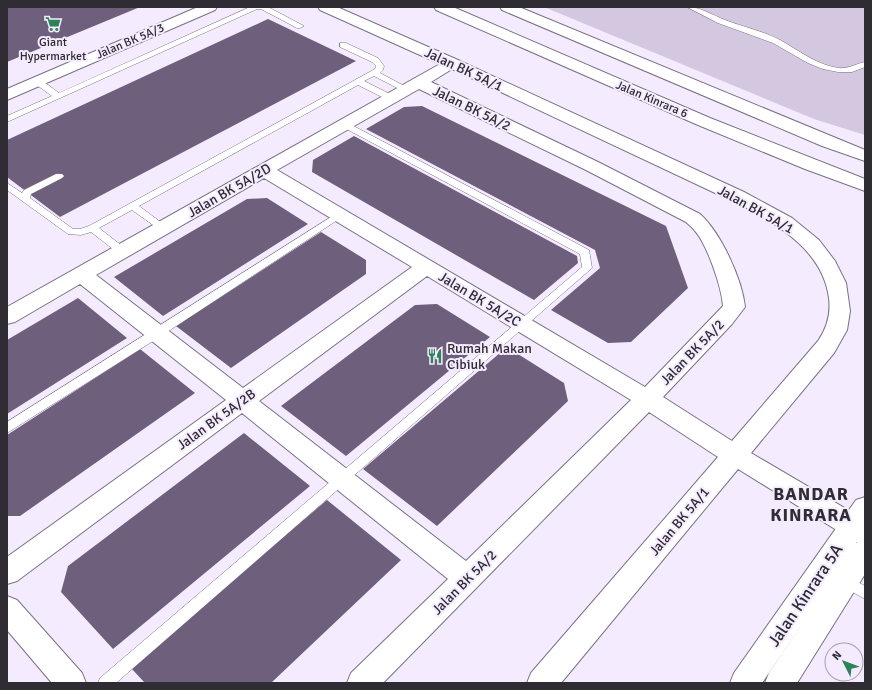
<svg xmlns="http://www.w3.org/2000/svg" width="872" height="690" viewBox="0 0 872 690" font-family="Signika,sans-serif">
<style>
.green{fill:#d3c8e0}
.building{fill:#6e5f7d}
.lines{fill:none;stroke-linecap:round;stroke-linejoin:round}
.lane-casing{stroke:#7a7183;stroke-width:1}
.street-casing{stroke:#7a7183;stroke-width:2}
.secondary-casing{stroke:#7a7183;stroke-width:2}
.lane{fill:#fff;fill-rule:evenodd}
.street{fill:#fff;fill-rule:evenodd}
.secondary{fill:#fff;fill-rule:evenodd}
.labels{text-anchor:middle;stroke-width:4;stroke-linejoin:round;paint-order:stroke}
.far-street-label{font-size:12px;fill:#302c33;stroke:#f4ebff}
.far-poi-label{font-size:12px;fill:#302c33;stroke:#f4ebff}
.street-label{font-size:14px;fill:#302c33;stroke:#f4ebff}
.poi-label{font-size:14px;fill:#302c33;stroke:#f4ebff;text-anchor:start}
.near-street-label{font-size:17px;fill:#302c33;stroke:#f4ebff}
.district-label{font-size:18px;font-weight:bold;letter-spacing:1px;fill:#302c33;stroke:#f4ebff}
</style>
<rect width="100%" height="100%" fill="#f4ebff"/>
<path class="green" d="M544,7h321v128l-51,-16z"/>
<path class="building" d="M7,7h133l-133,55z
M268,19l88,42 -296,156 -53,-40v-37z
M422,106l244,120 22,62 -57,54 -23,1 -57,-33 49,-42 -5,-18 -229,-121 38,-22z
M354,136l223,120 1,7 -44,37 -222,-128 1,-12z
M267,198l41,26 -145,92 -49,-39 133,-78z
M321,232l45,28v14l-135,94 -55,-42z
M78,298l49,40 -120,76v-74z
M437,304l53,33 -144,119 -65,-50 134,-101z
M507,347l57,36 4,18 -131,125 -74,-57z
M140,349l55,44 -175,123h-13v-81z
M244,433l66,53 -197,163 -52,-57 7,-26z
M327,500l74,60 -130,123h-126l-15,-16z"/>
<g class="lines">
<defs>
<path id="lane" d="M250,7h18l36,19 -4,2h-3l-36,-19h-4l-250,113v-6l45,-20 -18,-13v-4h6l19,14z
M687,7c14,0 25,8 38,13 18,7 38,11 55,20 18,10 37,25 58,28 11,1 17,-4 27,-6v5l-13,5h-14l-15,-3 -15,-6 -35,-20 -55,-20z
M340,43h6l32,15 6,8 -1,4 -3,3 30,16 -1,2h-6l-29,-15 -10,5 30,15v4h-6l-30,-15 -219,121 27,20 2,2 -2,2h-6l-28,-20 -33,18 27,21 1,2 -1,2h-8l-27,-21 -10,3 -13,-1 -61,-44v-7l15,10 2,-3 32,-16h6l2,2 -2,2 -31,16 -1,4 43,31h7l9,-3 286,-157 1,-3 -4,-4 -32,-15z
M344,121l245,129 3,18 -476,415h-18l2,-5 482,-411 -2,-13 -239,-128 -1,-2z
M339,212l3,1 2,2 -2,2 -181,119 -154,97v-11z
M843,574l22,12v13l-27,-15 -2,-4 2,-4z"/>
<path id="street" d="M198,7h19l-2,3 -208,90v-11z
M318,7h19l121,53 286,132 48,26 27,22 16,21 11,22 4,28 -3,19 -13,23 -83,100 114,67v25l-9,-3 -118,-73 -177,214h-34l4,-10 187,-216 -69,-45 -266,271h-36l4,-10 97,-94 -206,-166 -225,168 -10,3v-27l219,-157 -146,-116 -65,38 -8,2v-17l433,-243 -120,-54zM452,69l295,139c36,20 76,45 82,90 2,16 -2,30 -11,43l-86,100 -69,-44 69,-73 13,-17c-3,-28 -24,-74 -45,-93l-102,-52 -167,-80zM419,89l167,81 100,52c3,3 7,6 9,9 12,13 27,57 28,75l-78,81 -368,-217zM264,178l148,89 -169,121 -147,-113zM427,276l204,124 -165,161 -207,-160z
M7,596l10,4 65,73 4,10h-34l-45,-53z"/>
<path id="secondary" d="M434,7h19l257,111 155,61v12l-60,-22 -107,-44 -262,-115z
M500,7h19l346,143v11l-43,-15 -320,-136z
M865,497v32l-9,14 9,-4v35l-68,109h-32l4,-10 40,-59 -47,69h-32l4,-10 122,-173z"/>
</defs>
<use href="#lane" class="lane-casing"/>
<use href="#street" class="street-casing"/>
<use href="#secondary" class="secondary-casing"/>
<use href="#lane" class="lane"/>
<use href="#street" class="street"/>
<use href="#secondary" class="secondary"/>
</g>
<defs>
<symbol id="supermarket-bare" viewBox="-9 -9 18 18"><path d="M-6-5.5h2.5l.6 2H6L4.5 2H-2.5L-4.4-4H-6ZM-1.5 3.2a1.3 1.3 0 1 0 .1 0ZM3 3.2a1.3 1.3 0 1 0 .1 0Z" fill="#2c8357" stroke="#f4ebff" stroke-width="2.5" paint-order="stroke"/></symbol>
<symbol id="restaurant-bare" viewBox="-9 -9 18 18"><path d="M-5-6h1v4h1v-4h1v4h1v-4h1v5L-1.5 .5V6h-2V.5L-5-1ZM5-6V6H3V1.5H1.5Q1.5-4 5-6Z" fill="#2c8357" stroke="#f4ebff" stroke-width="2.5" paint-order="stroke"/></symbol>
</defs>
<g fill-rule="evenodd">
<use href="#supermarket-bare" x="42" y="13" width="22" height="22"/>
<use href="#restaurant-bare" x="424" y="345" width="22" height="22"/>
</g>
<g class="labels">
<g class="far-street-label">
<text transform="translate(130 41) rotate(-23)" y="4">Jalan BK 5A/3</text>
<text transform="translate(652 99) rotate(23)" y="4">Jalan Kinrara 6</text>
</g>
<g class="far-poi-label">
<text x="53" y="46">Giant<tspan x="53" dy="14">Hypermarket</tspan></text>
</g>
<g class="street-label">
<text transform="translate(464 69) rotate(25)" y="5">Jalan BK 5A/1</text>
<text transform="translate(472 108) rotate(26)" y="5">Jalan BK 5A/2</text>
<text transform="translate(229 190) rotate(-30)" y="5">Jalan BK 5A/2D</text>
<text transform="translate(756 209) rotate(29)" y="5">Jalan BK 5A/1</text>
<text transform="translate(480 299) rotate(31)" y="5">Jalan BK 5A/2C</text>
<text transform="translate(692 352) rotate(-46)" y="5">Jalan BK 5A/2</text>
<text transform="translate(216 419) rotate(-36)" y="5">Jalan BK 5A/2B</text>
<text transform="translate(679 521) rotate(-50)" y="5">Jalan BK 5A/1</text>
<text transform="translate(464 582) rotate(-45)" y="5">Jalan BK 5A/2</text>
</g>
<g class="poi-label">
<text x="447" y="353">Rumah Makan<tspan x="447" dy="16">Cibiuk</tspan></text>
</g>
<g class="near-street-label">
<text transform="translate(805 595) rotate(-56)" y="6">Jalan Kinrara 5A</text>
</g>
<g class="district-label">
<text x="811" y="500">BANDAR<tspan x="811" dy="21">KINRARA</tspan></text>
</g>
</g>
<rect width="872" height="690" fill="none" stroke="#302c33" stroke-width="16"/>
<g transform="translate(844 662) rotate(312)"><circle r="19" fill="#f4ebff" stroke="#a69fad"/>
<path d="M0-3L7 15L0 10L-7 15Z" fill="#2c8357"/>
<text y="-6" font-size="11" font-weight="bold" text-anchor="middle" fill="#302c33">N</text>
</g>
</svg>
